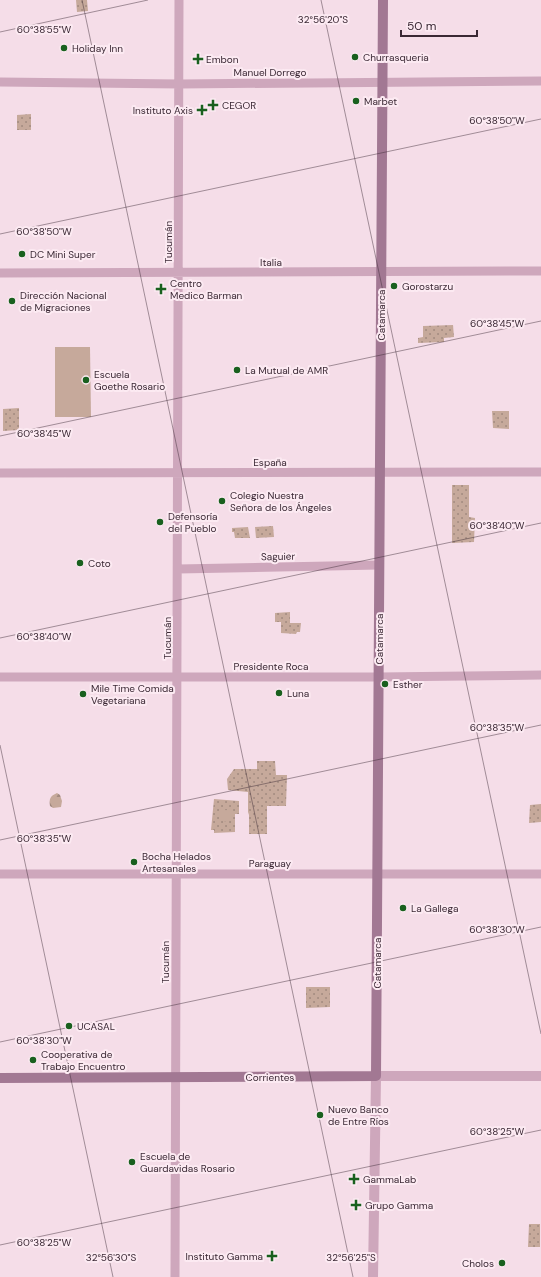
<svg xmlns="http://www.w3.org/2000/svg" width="541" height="1277" viewBox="0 0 541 1277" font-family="'DM Sans',sans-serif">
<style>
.grass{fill:url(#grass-dots)}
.forest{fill:url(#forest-firs)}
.pitch{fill:#c6a99b}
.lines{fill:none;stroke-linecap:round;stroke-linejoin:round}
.minor{stroke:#cea7bc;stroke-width:9}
.tertiary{stroke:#cea7bc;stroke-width:10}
.secondary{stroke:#a27893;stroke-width:10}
.ticks{fill:none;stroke:#3a2834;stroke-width:1;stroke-opacity:0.45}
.poi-dot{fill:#19601e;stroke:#fceaf2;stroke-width:1.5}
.labels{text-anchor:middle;stroke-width:4;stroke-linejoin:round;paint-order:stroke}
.poi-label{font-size:10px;fill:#3a2834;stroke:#fceaf2;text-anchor:start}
.street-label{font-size:10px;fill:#3a2834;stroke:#fceaf2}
.ticks-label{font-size:10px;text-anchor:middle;fill:#3a2834;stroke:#fceaf2;stroke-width:4;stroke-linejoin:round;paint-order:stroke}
</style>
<defs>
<pattern id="grass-dots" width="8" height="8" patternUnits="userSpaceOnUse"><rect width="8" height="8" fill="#c6a99b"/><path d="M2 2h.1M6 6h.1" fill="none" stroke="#a28a7f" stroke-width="1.8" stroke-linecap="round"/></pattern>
<pattern id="forest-firs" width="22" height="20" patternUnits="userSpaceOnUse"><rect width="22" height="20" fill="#c6a99b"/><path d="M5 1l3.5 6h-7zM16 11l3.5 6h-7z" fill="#a28a7f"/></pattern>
</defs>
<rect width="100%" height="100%" fill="#f5dde8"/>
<path class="grass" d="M76,0h11l1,11 -11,1z
M31,114v16h-14v-15z
M453,325l1,12 -10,1v4l-26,1v-5l5,-1v-11z
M19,408v22l-16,1v-22z
M492,411h17v18l-16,-1z
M452,485h17v32l6,1 -1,24 -22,1z
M273,526l1,11 -18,1 -1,-11z
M248,527l2,11h-15l-1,-6h-2v-4z
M290,612v11h11l-1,9h-3l-1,2 -15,-1v-11h-6v-9z
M257,761h18l1,14h11l-1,31h-19v28h-18v-19l-1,-3v-20l-20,-2 -1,-11 7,-10h23z
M214,799l25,2v13h-4v18l-21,1v-3h-3z
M541,804v18l-12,1 1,-18z
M306,987h24v20l-24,1z
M529,1224h11v23h-12z"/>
<path class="forest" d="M57,793l3,2 2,6 -1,6 -8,1 -3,-2c-1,-7 0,-10 7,-13z
M220 816a6 6 0 1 1 12 0a6 6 0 1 1-12 0Z"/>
<path class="pitch" d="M55,347h35l1,70h-36z"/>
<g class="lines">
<path class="minor" d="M0,82l180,2 361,-3
M0,273l541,-2
M0,473l541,-1
M178,569l201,-4
M0,677h379l162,-2
M0,874h541
M175,1277l4,-1277"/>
<path class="tertiary" d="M373,1277l3,-201h165"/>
<path class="secondary" d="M0,1078l376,-2 7,-1076"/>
</g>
<path class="ticks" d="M82,0l271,1277M321,0l220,1034M0,32l148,-32M0,234l541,-115M0,436l541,-115M0,638l541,-115M0,745l113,532M0,840l541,-115M0,1042l541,-115M0,1245l541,-115"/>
<g class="poi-dot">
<circle cx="64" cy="48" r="4"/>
<circle cx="355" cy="57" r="4"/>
<path d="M196 53h4v4h4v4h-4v4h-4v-4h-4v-4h4z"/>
<circle cx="356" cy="101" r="4"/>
<path d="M211 99h4v4h4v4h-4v4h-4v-4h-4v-4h4z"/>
<path d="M200 104h4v4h4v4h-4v4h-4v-4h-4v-4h4z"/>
<circle cx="22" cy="254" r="4"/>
<circle cx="394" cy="286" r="4"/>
<path d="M159 283h4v4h4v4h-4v4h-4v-4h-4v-4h4z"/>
<circle cx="12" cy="301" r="4"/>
<circle cx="237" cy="370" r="4"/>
<circle cx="86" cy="380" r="4"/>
<circle cx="222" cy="501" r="4"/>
<circle cx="160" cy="522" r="4"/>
<circle cx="80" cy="563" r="4"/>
<circle cx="385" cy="684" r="4"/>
<circle cx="279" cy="693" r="4"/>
<circle cx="83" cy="694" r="4"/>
<circle cx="134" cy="862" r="4"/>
<circle cx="403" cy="908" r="4"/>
<circle cx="69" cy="1026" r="4"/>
<circle cx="33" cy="1060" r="4"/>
<circle cx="320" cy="1115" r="4"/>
<circle cx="132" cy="1162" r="4"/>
<path d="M352 1173h4v4h4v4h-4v4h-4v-4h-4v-4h4z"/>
<path d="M354 1199h4v4h4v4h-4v4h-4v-4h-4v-4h4z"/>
<path d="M270 1250h4v4h4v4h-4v4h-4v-4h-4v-4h4z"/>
<circle cx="502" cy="1263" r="4"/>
</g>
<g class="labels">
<g class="poi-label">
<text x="72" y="52">Holiday Inn</text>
<text x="363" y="61">Churrasqueria</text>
<text x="206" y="63">Embon</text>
<text x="364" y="105">Marbet</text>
<text x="222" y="109">CEGOR</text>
<text x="193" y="114" text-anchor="end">Instituto Axis</text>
<text x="30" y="258">DC Mini Super</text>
<text x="170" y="287">Centro<tspan x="170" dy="12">Medico Barman</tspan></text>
<text x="402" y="290">Gorostarzu</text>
<text x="20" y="299">Dirección Nacional<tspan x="20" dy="12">de Migraciones</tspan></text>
<text x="245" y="374">La Mutual de AMR</text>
<text x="94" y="378">Escuela<tspan x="94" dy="12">Goethe Rosario</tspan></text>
<text x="230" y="499">Colegio Nuestra<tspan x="230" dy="12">Señora de los Ángeles</tspan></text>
<text x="168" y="520">Defensoría<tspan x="168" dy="12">del Pueblo</tspan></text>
<text x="88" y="567">Coto</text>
<text x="393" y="688">Esther</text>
<text x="91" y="692">Mile Time Comida<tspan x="91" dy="12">Vegetariana</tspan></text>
<text x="287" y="697">Luna</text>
<text x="142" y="860">Bocha Helados<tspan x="142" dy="12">Artesanales</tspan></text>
<text x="411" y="912">La Gallega</text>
<text x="77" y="1030">UCASAL</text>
<text x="41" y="1058">Cooperativa de<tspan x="41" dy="12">Trabajo Encuentro</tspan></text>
<text x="328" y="1113">Nuevo Banco<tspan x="328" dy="12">de Entre Ríos</tspan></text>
<text x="140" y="1160">Escuela de<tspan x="140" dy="12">Guardavidas Rosario</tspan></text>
<text x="363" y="1183">GammaLab</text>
<text x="365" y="1209">Grupo Gamma</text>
<text x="263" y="1260" text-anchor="end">Instituto Gamma</text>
<text x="494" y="1267" text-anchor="end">Cholos</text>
</g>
<g class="street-label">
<text x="270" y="76">Manuel Dorrego</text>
<text transform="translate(168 242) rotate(-90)" y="4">Tucumán</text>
<text x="271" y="266">Italia</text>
<text transform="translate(381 315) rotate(-90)" y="4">Catamarca</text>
<text x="270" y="466">España</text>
<text transform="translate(278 556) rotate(-1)" y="4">Saguier</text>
<text transform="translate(167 638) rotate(-90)" y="4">Tucumán</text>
<text transform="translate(379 639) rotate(-90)" y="4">Catamarca</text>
<text x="271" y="670">Presidente Roca</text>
<text x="270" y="867">Paraguay</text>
<text transform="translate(165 962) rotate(-90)" y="4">Tucumán</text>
<text transform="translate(377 963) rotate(-90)" y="4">Catamarca</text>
<text x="270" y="1081">Corrientes</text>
</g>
</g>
<g class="ticks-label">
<text x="323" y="23">32°56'20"S</text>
<text x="44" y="33">60°38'55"W</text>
<text x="497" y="124">60°38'50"W</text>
<text x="44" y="235">60°38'50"W</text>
<text x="497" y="327">60°38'45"W</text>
<text x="44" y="437">60°38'45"W</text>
<text x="497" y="529">60°38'40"W</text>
<text x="44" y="640">60°38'40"W</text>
<text x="497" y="731">60°38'35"W</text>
<text x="44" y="842">60°38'35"W</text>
<text x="497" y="933">60°38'30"W</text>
<text x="44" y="1044">60°38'30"W</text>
<text x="497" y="1135">60°38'25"W</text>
<text x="44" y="1246">60°38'25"W</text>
<text x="111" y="1261">32°56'30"S</text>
<text x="351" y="1261">32°56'25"S</text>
</g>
<path d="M401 30v6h76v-6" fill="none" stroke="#3a2834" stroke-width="2"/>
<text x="407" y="30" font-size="12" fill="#3a2834" stroke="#fceaf2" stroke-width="3" paint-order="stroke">50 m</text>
</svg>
